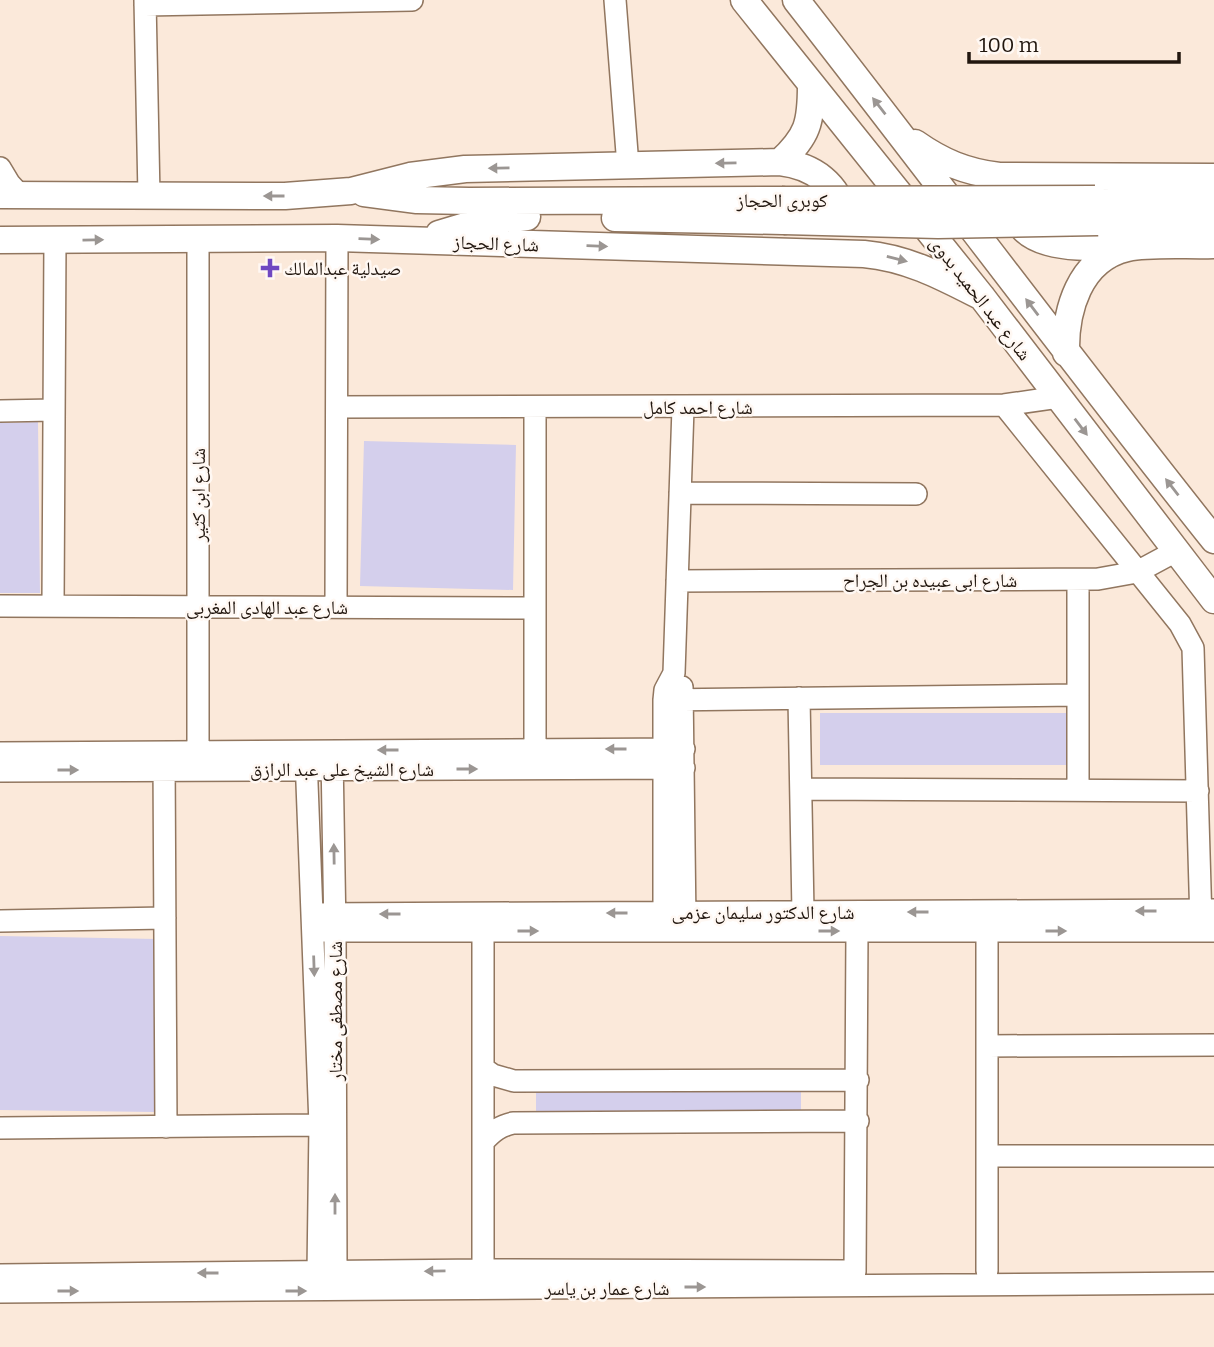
<svg xmlns="http://www.w3.org/2000/svg" width="1214" height="1347" viewBox="0 0 1214 1347" font-family="Bitter,'Noto Naskh Arabic',serif">
<style>
.green{fill:#d4cfec}
.lines{fill:none;stroke-linecap:round;stroke-linejoin:round}
.minor-casing{stroke:#91765f;stroke-width:24}
.major-casing{stroke:#91765f;stroke-width:29}
.minor{stroke:#fff;stroke-width:21}
.major{stroke:#fff;stroke-width:26}
.major-bridge-casing{stroke:#91765f;stroke-width:29;stroke-linecap:butt}
.major-bridge{stroke:#fff;stroke-width:26}
.oneway{fill:#9b9693}
.poi-dot{fill:#7048c1;stroke:#fff8f3;stroke-width:2.5}
.labels{text-anchor:middle;stroke-width:5;stroke-linejoin:round;paint-order:stroke}
.street-label{font-size:19px;fill:#21160e;stroke:#fff8f3}
.poi-label{font-size:19px;fill:#21160e;stroke:#fff8f3;text-anchor:start}
</style>
<rect width="100%" height="100%" fill="#fbe9da"/>
<path class="green" d="M38,422l2,171h-40v-170z
M364,441l152,4 -3,145 -153,-4z
M820,713h246l1,52h-247z
M0,936l157,3 -2,173 -155,-2z
M536,1084l265,3v32l-265,-3z"/>
<g class="lines">
<defs>
<path id="minor" d="M145,0l4,196
M615,0l13,166
M145,5l267,-5
M0,168l9,15 11,12
M1004,405l176,219 13,24 8,274
M337,407l667,-2 55,-8
M535,408v341
M0,411l54,-1
M680,493l236,1
M677,581l421,-2 39,-7 39,-21
M0,606l535,2
M53,606l2,-366
M336,607l1,-369
M682,687l3,237
M799,698l4,214
M664,700l414,-5
M198,752v-514
M0,753l684,-4
M332,756l3,175 1,341
M164,757l2,370
M306,757l14,368 -2,147
M0,771l684,-3
M801,789l397,2
M1078,790v-210
M312,914l902,-4
M0,921l165,-3
M664,925v-225l1,-10 9,-17 9,-265
M313,931h901
M987,931v340
M988,1046l226,-1
M483,1068l10,7 21,6 344,-1
M0,1128l320,-3
M484,1141c9,-10 16,-15 29,-18l345,-2
M989,1156h225
M483,1270v-339
M855,1272l2,-341
M0,1275l483,-5 365,1
M0,1292l1214,-9"/>
<path id="major" d="M744,0l238,297 232,303
M796,0c140,179 276,362 418,540
M915,143c27,19 51,29 84,33l215,1
M780,162c34,4 58,22 66,56
M364,193l53,7 52,1 313,-1
M0,195l285,1 66,-5 59,-15 55,-7 315,-7c28,-26 31,-39 31,-77
M1095,199l119,-1
M1015,208c4,46 77,38 111,40
M615,218l169,3
M1098,222l116,-1
M439,234l40,-12 48,-5
M0,240l337,-2 527,16c44,4 79,23 118,43
M1066,353c-1,-42 13,-94 61,-105 22,-5 63,-2 87,-3"/>
</defs>
<use href="#minor" class="minor-casing"/>
<use href="#major" class="major-casing"/>
<use href="#minor" class="minor"/>
<use href="#major" class="major"/>
<defs>
<path id="major-bridge" d="M782,200l313,-1
M784,221l154,4 160,-3"/>
</defs>
<use href="#major-bridge" class="major-bridge-casing"/>
<use href="#major-bridge" class="major-bridge"/>
</g>
<defs><path id="oneway-solid" d="M-6-.8H1V-3.2L6.5 0L1 3.2V.8H-6Z" transform="scale(1.75)"/></defs>
<g class="oneway">
<use href="#oneway-solid" transform="translate(879 106) rotate(-128)"/>
<use href="#oneway-solid" transform="translate(726 163) rotate(179)"/>
<use href="#oneway-solid" transform="translate(499 168) rotate(179)"/>
<use href="#oneway-solid" transform="translate(274 196) rotate(180)"/>
<use href="#oneway-solid" transform="translate(369 239) rotate(2)"/>
<use href="#oneway-solid" transform="translate(93 240) rotate(-1)"/>
<use href="#oneway-solid" transform="translate(597 246) rotate(2)"/>
<use href="#oneway-solid" transform="translate(897 259) rotate(14)"/>
<use href="#oneway-solid" transform="translate(1032 307) rotate(-127)"/>
<use href="#oneway-solid" transform="translate(1081 427) rotate(53)"/>
<use href="#oneway-solid" transform="translate(1172 487) rotate(-128)"/>
<use href="#oneway-solid" transform="translate(616 749) rotate(180)"/>
<use href="#oneway-solid" transform="translate(388 750) rotate(180)"/>
<use href="#oneway-solid" transform="translate(467 769)"/>
<use href="#oneway-solid" transform="translate(68 770)"/>
<use href="#oneway-solid" transform="translate(334 854) rotate(-91)"/>
<use href="#oneway-solid" transform="translate(1146 911) rotate(180)"/>
<use href="#oneway-solid" transform="translate(918 912) rotate(180)"/>
<use href="#oneway-solid" transform="translate(617 913) rotate(180)"/>
<use href="#oneway-solid" transform="translate(390 914) rotate(180)"/>
<use href="#oneway-solid" transform="translate(528 931)"/>
<use href="#oneway-solid" transform="translate(829 931)"/>
<use href="#oneway-solid" transform="translate(1056 931)"/>
<use href="#oneway-solid" transform="translate(314 966) rotate(88)"/>
<use href="#oneway-solid" transform="translate(335 1204) rotate(-90)"/>
<use href="#oneway-solid" transform="translate(435 1271) rotate(179)"/>
<use href="#oneway-solid" transform="translate(208 1273) rotate(180)"/>
<use href="#oneway-solid" transform="translate(695 1287)"/>
<use href="#oneway-solid" transform="translate(68 1291)"/>
<use href="#oneway-solid" transform="translate(296 1291)"/>
</g>
<path class="poi-dot" d="M266.5 257.5h7v7h7v7h-7v7h-7v-7h-7v-7h7z"/>
<g class="labels">
<g class="street-label">
<text x="782" y="207">كوبرى الحجاز</text>
<text transform="translate(496 243) rotate(2)" y="7">شارع الحجاز</text>
<text transform="translate(981 298) rotate(52)" y="7">شارع عبد الحميد بدوى</text>
<text x="698" y="414">شارع احمد كامل</text>
<text transform="translate(198 495) rotate(-90)" y="7">شارع ابن كثير</text>
<text x="930" y="587">شارع ابى عبيده بن الجراح</text>
<text x="267" y="614">شارع عبد الهادى المغربى</text>
<text x="342" y="776">شارع الشيخ على عبد الرازق</text>
<text x="763" y="919">شارع الدكتور سليمان عزمى</text>
<text transform="translate(335 1011) rotate(-90)" y="7">شارع مصطفى مختار</text>
<text x="607" y="1295">شارع عمار بن ياسر</text>
</g>
<g class="poi-label">
<text x="284" y="275">صيدلية عبدالمالك</text>
</g>
</g>
<path d="M969 52v10h210v-10" fill="none" stroke="#21160e" stroke-width="3.5"/>
<text x="979" y="52" font-size="21" fill="#21160e" stroke="#fff8f3" stroke-width="5" paint-order="stroke">100 m</text>
</svg>
